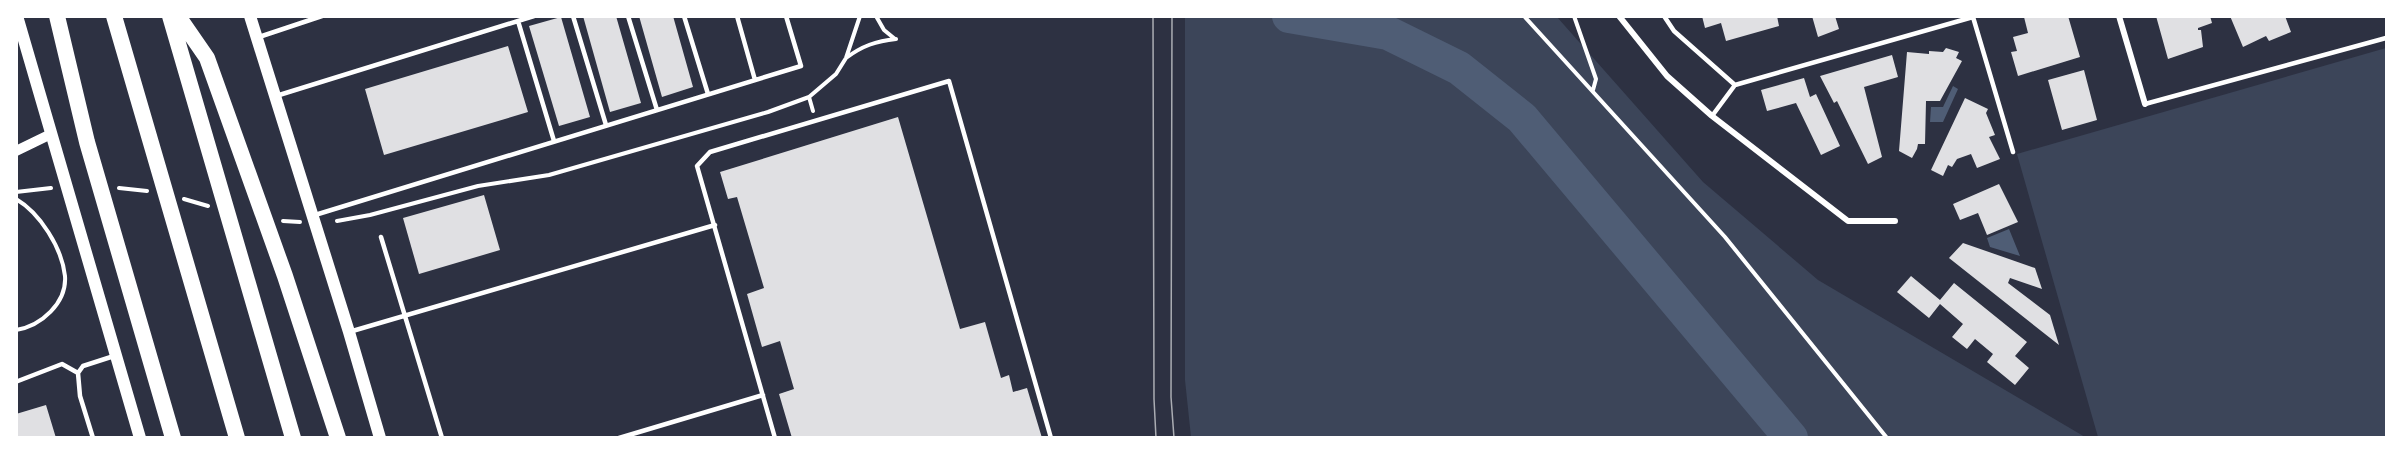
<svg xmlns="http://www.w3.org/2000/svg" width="2403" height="454" viewBox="0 0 2403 454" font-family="'Fira Sans',sans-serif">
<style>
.green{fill:#3c4559}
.water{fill:#4f5d75}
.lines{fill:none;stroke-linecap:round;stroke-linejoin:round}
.river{stroke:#4f5d75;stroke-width:34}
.building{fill:#e0e0e3}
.path{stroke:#fff;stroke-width:4}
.service{stroke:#fff;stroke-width:4.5}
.minor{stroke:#fff;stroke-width:6}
.tertiary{stroke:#fff;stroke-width:10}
.secondary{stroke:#fff;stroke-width:12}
.motorway{stroke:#fff;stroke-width:16}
.tram{stroke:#abadb3;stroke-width:1.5}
</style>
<rect width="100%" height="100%" fill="#2d3142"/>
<path class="green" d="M1185,17h372l146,165 115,98 267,157h-894l-6,-57z
M2386,48v389h-288l-81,-283z"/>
<path class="water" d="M1953,86l5,3 -15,33h-13l1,-15h12z
M2009,229l11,27 -30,-9 -3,-9z"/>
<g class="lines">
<path class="river" d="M1289,16l99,17 71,35 63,50 269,320"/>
</g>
<path class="building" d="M583,16h33l25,87 -31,9z
M639,16h34l20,71 -31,10z
M1702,16h75l2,10 -53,15 -5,-18 -16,5z
M1812,16h23l4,13 -21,8z
M2027,16h41l12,41 -62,19 -7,-24 6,-1 -4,-14 15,-4 -4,-16z
M2156,16h54l2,7 -14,5v2h3l2,17 -35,12z
M2230,16h55l6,16 -22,9 -3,-5 -23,11z
M561,17l29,100 -31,9 -30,-100z
M508,46l20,66 -144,43 -19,-66z
M1946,48l13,4 -3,6 6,3 -22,40h-14l-1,43h-7l-1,5 -5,9 -13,-7 8,-99 22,2v-3l14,1z
M1892,55l6,22 -34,10 18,70 -14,7 -31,-63 -3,2 -14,-27z
M2084,70l13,50 -35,10 -14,-50z
M1804,78l6,19 6,-3 24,52 -19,9 -25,-52 -29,8 -6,-21z
M1965,98l23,11 -2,4 9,22 -6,2 11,22 -23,9 -6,-14 -14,5 -5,8 -4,-2 -5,11 -12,-6z
M898,117l62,212 25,-7 16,56 8,-3 4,17 14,-4 15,50h-250l-13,-44 15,-5 -14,-48 -18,6 -15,-53 17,-6 -27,-91 -9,2 -8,-27z
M1999,184l19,38 -31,13 -9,-22 -18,7 -7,-16z
M484,195l16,55 -81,24 -16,-56z
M1963,243l72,25 7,21 -32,-11 -2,5 42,32 9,30 -110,-87z
M1911,276l29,24 14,-17 73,59 -12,14 14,12 -14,17 -28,-23 6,-8 -18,-15 -8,10 -15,-12 11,-13 -23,-20 -11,14 -32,-26z
M46,405l10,33h-40v-24z"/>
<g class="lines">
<path class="path" d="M876,16l8,14 11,9
M1524,16l201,221 162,201
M1574,16l22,63 -3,11
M846,58c16,-12 30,-17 50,-19
M809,97l4,14
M119,188l28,3
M16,192l35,-4
M16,199c24,14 46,49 49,77 2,27 -24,50 -49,54
M184,199l24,7
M283,221l17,1
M337,221l33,-6 108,-29 71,-11 219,-63 41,-15 27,-23 10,-16 14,-42"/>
<path class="service" d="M573,16l33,109
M628,16l29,94
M684,16l24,78
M737,16l18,64
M1664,16l10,15 61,54
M518,21l36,120
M259,37l63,-21
M276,96l258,-80
M2145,104l241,-66
M1712,116l23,-31 238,-68 40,135
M315,215l486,-149 -15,-50
M381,237l61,201
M349,332l366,-107
M18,381l44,-17 16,9
M93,438l-13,-42 -2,-23 5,-7 31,-10
M619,438l144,-43
M775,438l-78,-272 13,-14 239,-71 102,357"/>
<path class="minor" d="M1619,16l48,60 45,40 136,105h47
M2119,16l26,88"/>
<path class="tertiary" d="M16,151l35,-17"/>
<path class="secondary" d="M17,16l123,422
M250,16l99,316 31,106"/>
<path class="motorway" d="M57,16l30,126 86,296
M114,16l123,422
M170,16l123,422
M178,16l29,42 78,218 53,162"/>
<path class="tram" d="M1153,16l1,383 2,39
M1172,16l-1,381 3,41"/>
</g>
<rect width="2403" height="454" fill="none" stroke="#ffffff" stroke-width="36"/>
</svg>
